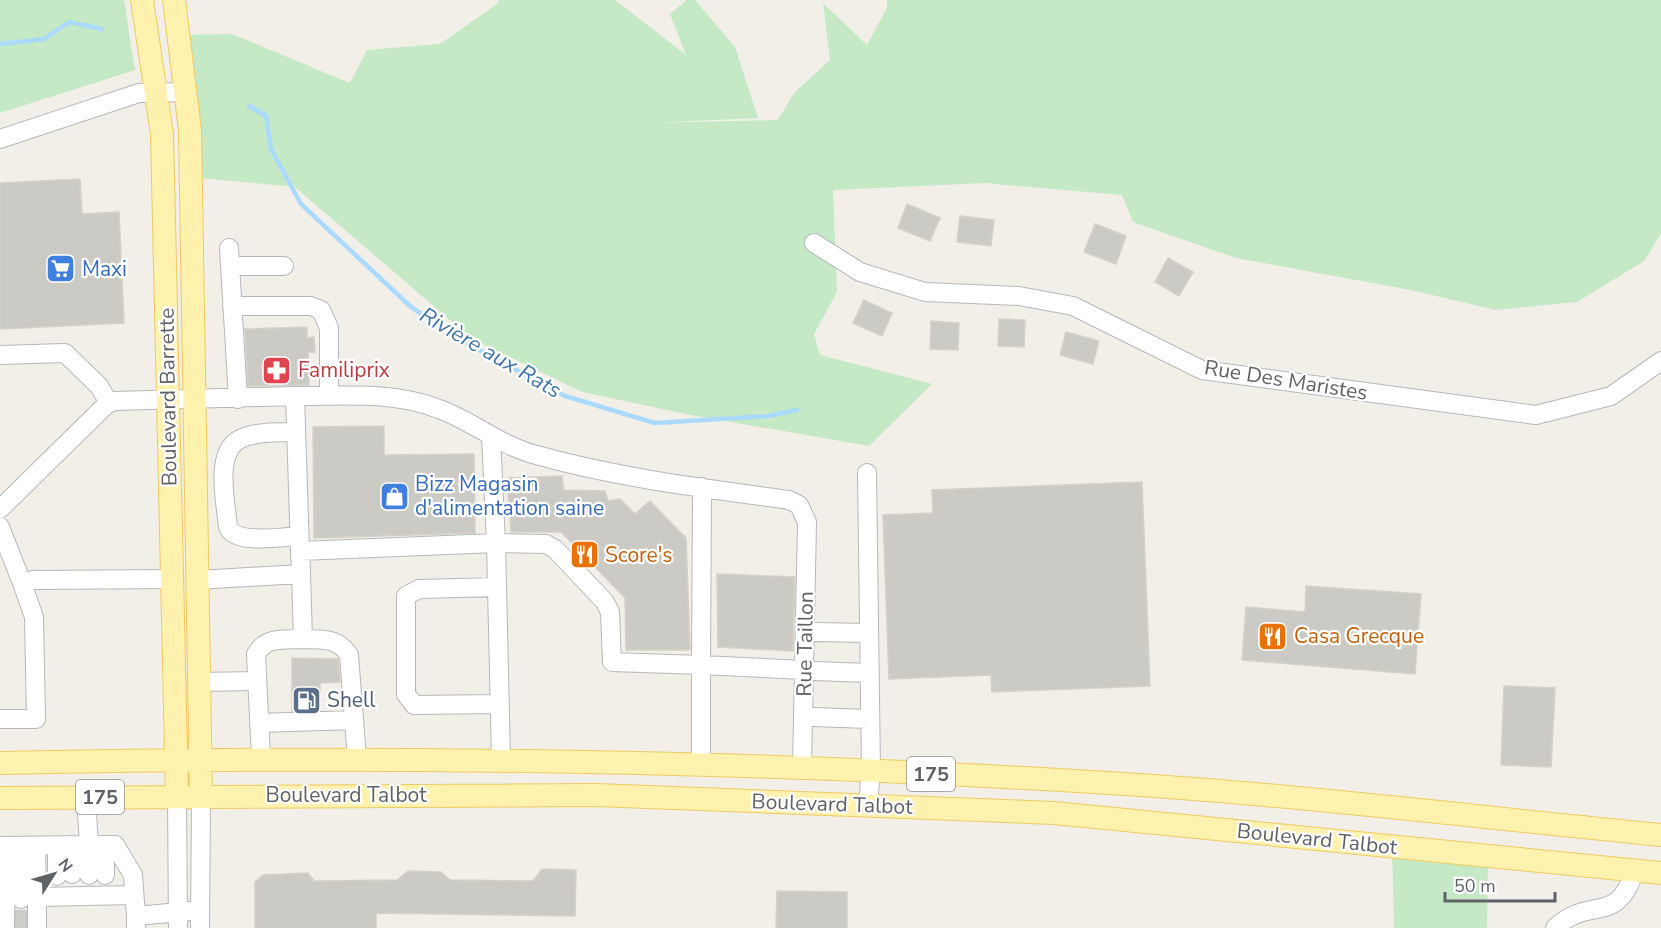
<svg xmlns="http://www.w3.org/2000/svg" width="1661" height="928" viewBox="0 0 1661 928" font-family="'Nunito Sans',sans-serif">
<style>
.green{fill:#c5e8c5}
.lines{fill:none;stroke-linecap:round;stroke-linejoin:round}
.stream{stroke:#aadaff;stroke-width:4.5}
.building{fill:#cccac5;stroke:#d6d1c6;stroke-width:1.5}
.minor-tunnel{stroke:#ccccc8;stroke-width:18;stroke-dasharray:18 9;stroke-linecap:butt}
.minor-casing{stroke:#b5b8bc;stroke-width:20}
.major-casing{stroke:#f2c960;stroke-width:24}
.minor{stroke:#fff;stroke-width:18}
.major{stroke:#fff2af;stroke-width:22}
.labels{text-anchor:middle;stroke-width:4.5;stroke-linejoin:round;paint-order:stroke}
.shield{fill:#fff;stroke:#8f9295;stroke-width:1.5}
.shield-label{font-size:20px;font-weight:bold;fill:#5f6368}
.shop-label{font-size:21px;fill:#366cbe;stroke:#fff;text-anchor:start}
.health-label{font-size:21px;fill:#be3a42;stroke:#fff;text-anchor:start}
.street-label{font-size:21px;fill:#5f6368;stroke:#fff}
.food-label{font-size:21px;fill:#c56008;stroke:#fff;text-anchor:start}
.service-label{font-size:21px;fill:#4e5e75;stroke:#fff;text-anchor:start}
.water-label{font-size:22px;font-style:italic;fill:#4174aa;stroke:#fff}
</style>
<rect width="100%" height="100%" fill="#f1efe8"/>
<path class="green" d="M0,0h124l11,70 -135,43z
M499,0h116l71,55 -16,-41 17,-14h8l40,47 23,71 -108,5 128,-3 16,-27 36,-33 -7,-57 44,42 20,-37v-8h774v233l-17,28 -67,41 -82,8 -84,-20 -175,-32 -103,-36 -11,-27 -137,-12 -152,7 4,102 -23,42 6,21 112,29 -63,62 -178,-31 -109,-23 -110,-53 -177,-152 -104,-10 -12,-142 53,-1 118,49 17,-33 73,-6 57,-40z
M1392,845l96,12 -1,71h-93z"/>
<g class="lines">
<path class="stream" d="M0,44l44,-5 25,-17 33,7
M249,106l17,10 5,33 30,55 110,103 55,36 99,53 90,27 113,-7 29,-6"/>
</g>
<path class="building" d="M80,179l2,35 37,-2 5,111 -124,6v-146z
M907,204l33,14 -10,23 -32,-13z
M960,216l34,4 -3,26 -34,-4z
M1095,224l31,12 -10,28 -32,-12z
M1168,258l25,14 -14,24 -24,-14z
M864,300l28,13 -10,23 -29,-13z
M999,319l26,1 -1,27 -26,-1z
M931,321l28,2 -1,27 -28,-1z
M307,327v11l7,-1 1,15h-7l1,33 -61,1 -3,-57z
M1066,332l33,9 -6,23 -33,-9z
M384,426v29l90,-1 1,79 -161,5 -1,-111z
M562,476l2,14 41,1 3,10 12,-2 15,15 15,-13 36,37 4,112h-64l-1,-52 -64,-66h-50l-4,-54z
M1142,482l8,204 -158,6 -1,-17 -102,4 -6,-164 50,-2 -1,-23z
M717,574l78,3 -2,74 -75,-4z
M1306,586l115,8 -6,80 -173,-14 4,-53 59,5z
M292,658l46,1 2,23 -20,1v27l-28,1z
M1504,686l51,2 -4,79 -50,-2z
M542,869l34,1 -1,46 -199,-3v15h-121v-46l8,-7 45,-2 6,8 83,-1 11,-9 33,1 9,8 83,1z
M777,891l70,1v36h-71z"/>
<g class="lines">
<path class="minor-tunnel" d="M21,928v-29"/>
<defs>
<path id="minor" d="M0,139l139,-46 47,-1
M814,243l46,29 65,20 94,4 54,10 129,64 334,45 75,-19 50,-35
M229,248l9,151
M230,266h54
M232,306h79l10,4 8,18v68
M0,355l65,-2 34,33 10,17
M295,396c49,0 98,-5 144,13 33,12 61,36 94,45 84,24 170,34 256,46l10,5 8,17 -5,245
M296,432c-16,1 -36,-1 -51,5 -33,10 -19,65 -17,90 8,18 53,10 71,9
M491,436l5,107 50,1 9,5 50,53 5,10 2,50 89,3v99
M867,473l4,297 -3,36
M702,487l-1,178 103,5
M0,509l106,-104 8,-4 181,-5 5,155
M0,527l22,56 10,-3 141,-1
M197,580l104,-6 -1,-23 196,-8 5,217
M497,587l-78,2 -13,7v98l8,11 86,-1
M814,632l54,1
M303,639c20,1 34,-2 46,16l8,104
M814,671l55,2
M198,682l59,-1
M813,717l56,2
M0,719h36l-2,-102 -12,-34
M259,723l95,-3
M261,759l-5,-105c10,-18 29,-14 47,-15l-2,-65
M177,796l1,132
M86,797l3,48h26l18,30 3,41
M71,845l1,29
M0,846l89,-1v30
M36,846l1,51 97,-2
M105,875v-30
M57,876v-30
M37,897v31
M21,899l2,-53
M136,926v-10l54,-5
M5,928l1,-82
M200,928l1,-132
M1555,928c36,-34 61,0 80,-58"/>
<path id="major" d="M142,0l20,134 15,662
M174,0l16,130 11,666
M0,763c399,-8 797,-3 1195,26 155,12 311,31 466,46
M0,798l596,-3 458,18 607,60"/>
</defs>
<use href="#minor" class="minor-casing"/>
<use href="#major" class="major-casing"/>
<use href="#minor" class="minor"/>
<use href="#major" class="major"/>
</g>
<defs>
<symbol id="supermarket-square" viewBox="-11 -11 22 22"><rect x="-9" y="-9" width="18" height="18" rx="4" fill="#3f7fe0" stroke="#fff"/><path d="M-6-5.5h2.5l.6 2H6L4.5 2H-2.5L-4.4-4H-6ZM-1.5 3.2a1.3 1.3 0 1 0 .1 0ZM3 3.2a1.3 1.3 0 1 0 .1 0Z" fill="#fff"/></symbol>
<symbol id="pharmacy-square" viewBox="-11 -11 22 22"><rect x="-9" y="-9" width="18" height="18" rx="4" fill="#e0444e" stroke="#fff"/><path d="M-2-6h4v4h4v4h-4v4h-4v-4h-4v-4h4Z" fill="#fff"/></symbol>
<symbol id="shop-square" viewBox="-11 -11 22 22"><rect x="-9" y="-9" width="18" height="18" rx="4" fill="#3f7fe0" stroke="#fff"/><path d="M-5-2.5h2.3a2.7 3.5 0 0 1 5.4 0H5L5.5 6h-11ZM-1.5-2.5h3a1.5 2.3 0 0 0-3 0Z" fill="#fff"/></symbol>
<symbol id="restaurant-square" viewBox="-11 -11 22 22"><rect x="-9" y="-9" width="18" height="18" rx="4" fill="#e8710a" stroke="#fff"/><path d="M-5-6h1v4h1v-4h1v4h1v-4h1v5L-1.5 .5V6h-2V.5L-5-1ZM5-6V6H3V1.5H1.5Q1.5-4 5-6Z" fill="#fff"/></symbol>
<symbol id="fuel-square" viewBox="-11 -11 22 22"><rect x="-9" y="-9" width="18" height="18" rx="4" fill="#5c6f8a" stroke="#fff"/><path d="M-5.5-6h7V0h2V4h1.3V-2.5L3-4.5l.8-.8L6-3V5H2.5V1h-1V6h-7ZM-4.2-4.7v3.2H.2V-4.7Z" fill="#fff"/></symbol>
</defs>
<g fill-rule="evenodd">
<use href="#supermarket-square" x="44" y="252" width="33" height="33"/>
<use href="#pharmacy-square" x="260" y="354" width="33" height="33"/>
<use href="#shop-square" x="378" y="480" width="33" height="33"/>
<use href="#restaurant-square" x="568" y="538" width="33" height="33"/>
<use href="#restaurant-square" x="1256" y="620" width="33" height="33"/>
<use href="#fuel-square" x="290" y="684" width="33" height="33"/>
</g>
<g class="labels">
<g class="shield">
<rect x="907" y="757" width="48" height="34" rx="4.5"/>
<rect x="76" y="780" width="48" height="34" rx="4.5"/>
</g>
<g class="shield-label">
<text x="931" y="781">175</text>
<text x="100" y="804">175</text>
</g>
<g class="shop-label">
<text x="82" y="276">Maxi</text>
<text x="415" y="491">Bizz Magasin<tspan x="415" dy="24">d'alimentation saine</tspan></text>
</g>
<g class="health-label">
<text x="298" y="377">Familiprix</text>
</g>
<g class="street-label">
<text transform="translate(1286 380) rotate(9)" y="7">Rue Des Maristes</text>
<text transform="translate(168 397) rotate(-91)" y="7">Boulevard Barrette</text>
<text transform="translate(805 644) rotate(-89)" y="7">Rue Taillon</text>
<text x="346" y="802">Boulevard Talbot</text>
<text transform="translate(832 804) rotate(2)" y="7">Boulevard Talbot</text>
<text transform="translate(1317 839) rotate(6)" y="7">Boulevard Talbot</text>
</g>
<g class="food-label">
<text x="605" y="562">Score's</text>
<text x="1294" y="643">Casa Grecque</text>
</g>
<g class="service-label">
<text x="327" y="707">Shell</text>
</g>
<g class="water-label">
<text transform="translate(491 352) rotate(30)" y="8">Rivière aux Rats</text>
</g>
</g>
<g transform="translate(54 874) rotate(53)" stroke="#ffffff" stroke-width="4.5" paint-order="stroke">
<path d="M0-4.5L10 22L0 15L-10 22Z" fill="#5f6368"/>
<text y="-9" font-size="16" font-weight="bold" text-anchor="middle" fill="#5f6368">N</text>
</g>
<path d="M1445 892v9h110v-9" fill="none" stroke="#5f6368" stroke-width="3"/>
<text x="1454" y="892" font-size="18" fill="#5f6368" stroke="#ffffff" stroke-width="4.5" paint-order="stroke">50 m</text>
</svg>
